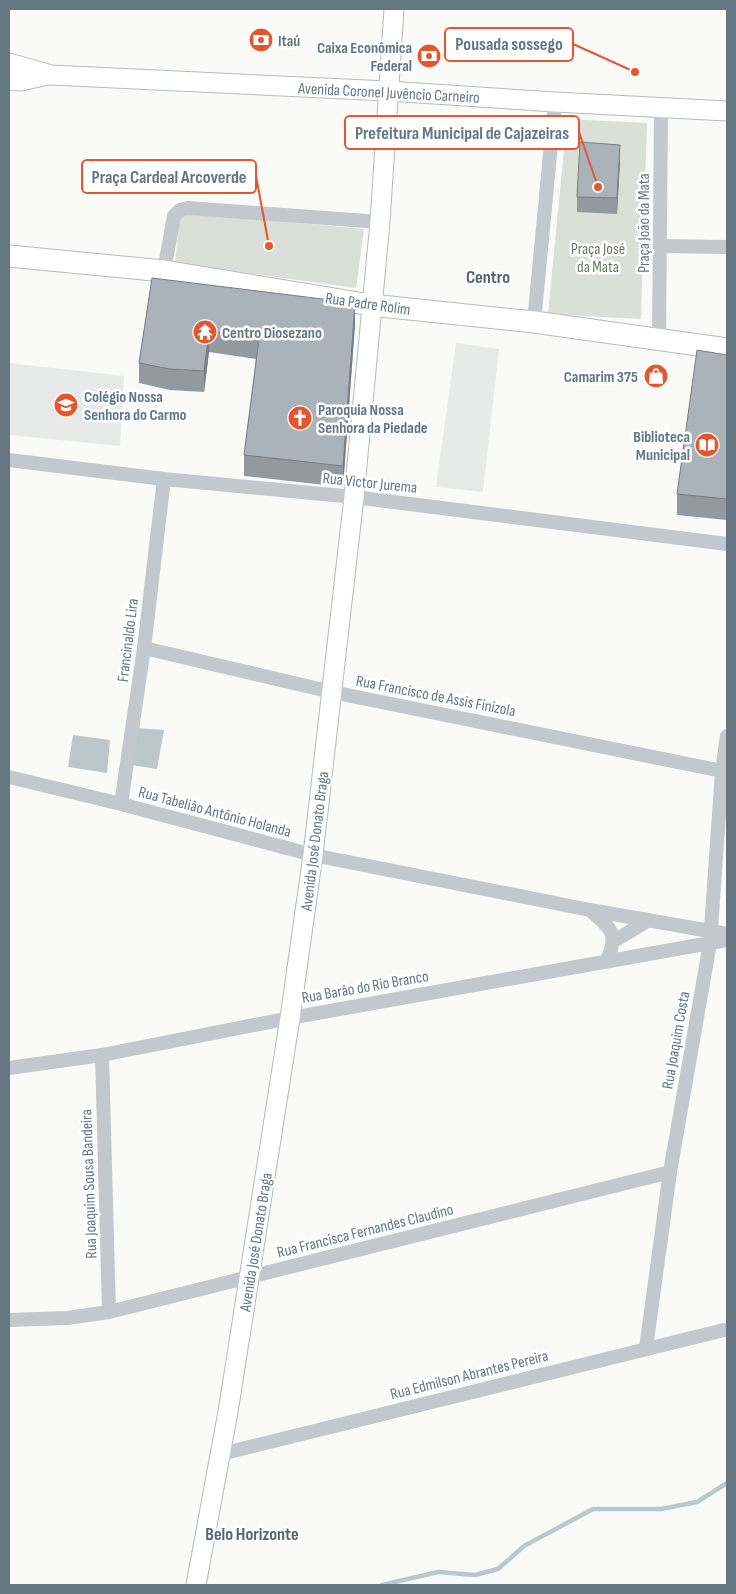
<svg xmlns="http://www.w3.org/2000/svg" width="736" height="1594" viewBox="0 0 736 1594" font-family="'Sofia Sans Condensed',sans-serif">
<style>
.built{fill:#e8e9e9}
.green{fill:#dadfd7}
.water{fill:#bbc7cb}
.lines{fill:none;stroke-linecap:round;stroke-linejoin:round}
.stream{stroke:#bbc7cb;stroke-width:4.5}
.secondary-casing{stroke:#b3babf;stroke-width:21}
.primary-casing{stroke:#b5babe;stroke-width:23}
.street{stroke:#c3c8cc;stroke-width:14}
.secondary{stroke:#fff;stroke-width:19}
.primary{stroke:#fff;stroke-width:21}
.wall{fill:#929a9f}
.shaded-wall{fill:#777d82}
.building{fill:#aab3b9;stroke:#777d82}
.labels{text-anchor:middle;stroke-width:5;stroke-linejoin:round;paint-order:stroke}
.poi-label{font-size:16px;font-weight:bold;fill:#657683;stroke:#fff;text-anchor:start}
.street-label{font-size:16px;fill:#657683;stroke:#fff}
.park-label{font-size:16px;fill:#687a64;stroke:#fff}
.neighbourhood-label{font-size:18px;font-weight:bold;fill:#57646e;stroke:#fff}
.leader{fill:none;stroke:#e4572e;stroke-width:2}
.callout-dot{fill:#e4572e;stroke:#fff;stroke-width:2}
.callout{fill:#fff;stroke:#e4572e;stroke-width:2}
.callout-label{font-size:18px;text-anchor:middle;font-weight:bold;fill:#657683}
</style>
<rect width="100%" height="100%" fill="#fafaf8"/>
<path class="built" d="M456,343l43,6 -16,143 -47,-5z
M9,363l115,13 -4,70 -111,-11z"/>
<path class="green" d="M567,119l80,4 -6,196 -93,-5z
M180,212l184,17 -8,59 -181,-25z"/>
<path class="water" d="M137,728l27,2 -7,39 -26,-4z
M73,735l37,5 -3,33 -39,-6z"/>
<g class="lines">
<path class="stream" d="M382,1585l56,-13 37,3 23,-6 26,-23 69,-37h68l36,-7 30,-19"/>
<defs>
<path id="secondary" d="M9,63l42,12 337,16 167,11 172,9
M9,80l12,1 27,-6
M196,1585l32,-173 62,-394 23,-163 41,-358 26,-275 14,-213"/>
<path id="primary" d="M9,256l155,15 207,34 163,17 193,27"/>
</defs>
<use href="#secondary" class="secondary-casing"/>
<use href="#primary" class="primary-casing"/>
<path class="street" d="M660,246l67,1
M164,271l10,-55 6,-6 8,-2 192,14
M534,322l21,-220
M659,340l2,-233
M9,460l155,19 190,18 373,47
M144,648l188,44 390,79
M9,777l112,27 192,51 277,55 137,24
M121,804l23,-156 20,-169
M591,911c20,17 28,23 16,49
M614,941l35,-21
M102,1055l7,257
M9,1068l93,-13 188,-37 437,-78
M9,1320l58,-2 42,-6 561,-140
M646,1348l24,-176 40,-229 12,-172 5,-35
M221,1454l503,-124"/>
<use href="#secondary" class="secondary"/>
<use href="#primary" class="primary"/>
</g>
<path class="wall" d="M620,161l-3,53 -40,-2v-15z
M152,278l203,46 -12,163 -99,-11v-21l12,-96 -47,-7 -5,40 -34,-2 -31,-7v-20z
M727,355v165l-50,-5v-21z"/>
<path class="shaded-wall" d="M620,145v16l-3,53v-16z
M355,303v21l-12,163v-21z
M209,331v21l-5,40v-21z"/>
<path class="building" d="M580,142l40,3 -3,53 -40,-1z
M152,278l203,25 -12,163 -99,-11 15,-116 -50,-8 -5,40 -34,-2 -31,-6z
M697,350l30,5v144l-50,-5z"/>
<defs>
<symbol id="bank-disc" viewBox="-11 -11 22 22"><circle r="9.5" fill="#e4572e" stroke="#fff"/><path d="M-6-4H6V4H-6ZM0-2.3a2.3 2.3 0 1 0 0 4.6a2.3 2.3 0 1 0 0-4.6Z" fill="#fff"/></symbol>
<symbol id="temple-disc" viewBox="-11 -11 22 22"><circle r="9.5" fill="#e4572e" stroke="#fff"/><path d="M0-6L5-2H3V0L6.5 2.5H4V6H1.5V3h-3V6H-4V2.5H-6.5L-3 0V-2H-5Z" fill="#fff"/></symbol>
<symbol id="shop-disc" viewBox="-11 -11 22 22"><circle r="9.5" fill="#e4572e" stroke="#fff"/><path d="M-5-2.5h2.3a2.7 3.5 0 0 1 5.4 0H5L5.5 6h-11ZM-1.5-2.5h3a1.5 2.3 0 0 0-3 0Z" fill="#fff"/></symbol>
<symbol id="school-disc" viewBox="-11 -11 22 22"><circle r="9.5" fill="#e4572e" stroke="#fff"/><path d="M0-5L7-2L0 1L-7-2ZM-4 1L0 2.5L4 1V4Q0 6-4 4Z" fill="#fff"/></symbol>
<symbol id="church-disc" viewBox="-11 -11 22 22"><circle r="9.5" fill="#e4572e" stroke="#fff"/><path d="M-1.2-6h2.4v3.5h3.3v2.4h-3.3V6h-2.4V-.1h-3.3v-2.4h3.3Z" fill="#fff"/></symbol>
<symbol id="library-disc" viewBox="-11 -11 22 22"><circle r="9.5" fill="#e4572e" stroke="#fff"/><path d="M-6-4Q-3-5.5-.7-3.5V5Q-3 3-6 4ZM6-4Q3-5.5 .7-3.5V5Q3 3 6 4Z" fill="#fff"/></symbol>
</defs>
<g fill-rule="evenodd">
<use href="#bank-disc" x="247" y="26" width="28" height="28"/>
<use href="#bank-disc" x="415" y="42" width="28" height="28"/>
<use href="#temple-disc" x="191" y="318" width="28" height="28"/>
<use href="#shop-disc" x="642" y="362" width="28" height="28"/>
<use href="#school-disc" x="52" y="391" width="28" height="28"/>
<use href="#church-disc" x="286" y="404" width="28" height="28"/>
<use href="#library-disc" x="693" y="431" width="28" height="28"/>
</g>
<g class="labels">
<g class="poi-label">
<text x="278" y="46">Itaú</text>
<text x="412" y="53" text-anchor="end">Caixa Econômica<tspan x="412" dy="18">Federal</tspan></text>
<text x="222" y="338">Centro Diosezano</text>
<text x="638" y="382" text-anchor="end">Camarim 375</text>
<text x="84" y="402">Colégio Nossa<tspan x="84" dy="18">Senhora do Carmo</tspan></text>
<text x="318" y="415">Paroquia Nossa<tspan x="318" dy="18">Senhora da Piedade</tspan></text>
<text x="690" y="442" text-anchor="end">Biblioteca<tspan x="690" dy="18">Municipal</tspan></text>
</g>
<g class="street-label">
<text transform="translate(389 92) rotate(3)" y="6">Avenida Coronel Juvêncio Carneiro</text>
<text transform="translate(643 223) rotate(-90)" y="6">Praça João da Mata</text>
<text transform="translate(368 303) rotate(8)" y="6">Rua Padre Rolim</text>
<text transform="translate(370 482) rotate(6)" y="6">Rua Victor Jurema</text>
<text transform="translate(127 640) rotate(-83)" y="6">Francinaldo Lira</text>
<text transform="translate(436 695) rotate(11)" y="6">Rua Francisco de Assis Finizola</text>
<text transform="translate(215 811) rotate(15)" y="6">Rua Tabelião Antônio Holanda</text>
<text transform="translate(314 841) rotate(-83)" y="6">Avenida José Donato Braga</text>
<text transform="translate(365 986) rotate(-10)" y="6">Rua Barāo do Rio Branco</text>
<text transform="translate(675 1040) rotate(-80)" y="6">Rua Joaquim Costa</text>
<text transform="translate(88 1184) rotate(-92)" y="6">Rua Joaquim Sousa Bandeira</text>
<text transform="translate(365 1230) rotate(-14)" y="6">Rua Francisca Fernandes Claudino</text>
<text transform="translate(255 1242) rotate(-81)" y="6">Avenida José Donato Braga</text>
<text transform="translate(469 1374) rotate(-14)" y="6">Rua Edmilson Abrantes Pereira</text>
</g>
<g class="park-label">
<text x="598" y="254">Praça José<tspan x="598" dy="18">da Mata</tspan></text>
</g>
<g class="neighbourhood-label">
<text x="488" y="283">Centro</text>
<text x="252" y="1540">Belo Horizonte</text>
</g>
</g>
<path class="leader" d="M635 72L573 44M598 187L579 132M269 246L256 176"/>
<g class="callout-dot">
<circle cx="635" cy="72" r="5"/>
<circle cx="598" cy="187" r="5"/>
<circle cx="269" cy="246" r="5"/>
</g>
<g class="callout">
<rect x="445" y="28" width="128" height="33" rx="5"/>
<rect x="345" y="116" width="234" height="33" rx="5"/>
<rect x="82" y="160" width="174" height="33" rx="5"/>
</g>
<g class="callout-label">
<text x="509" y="50">Pousada sossego</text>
<text x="462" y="139">Prefeitura Municipal de Cajazeiras</text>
<text x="169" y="183">Praça Cardeal Arcoverde</text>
</g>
<rect width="736" height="1594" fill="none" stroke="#657683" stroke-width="20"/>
</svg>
